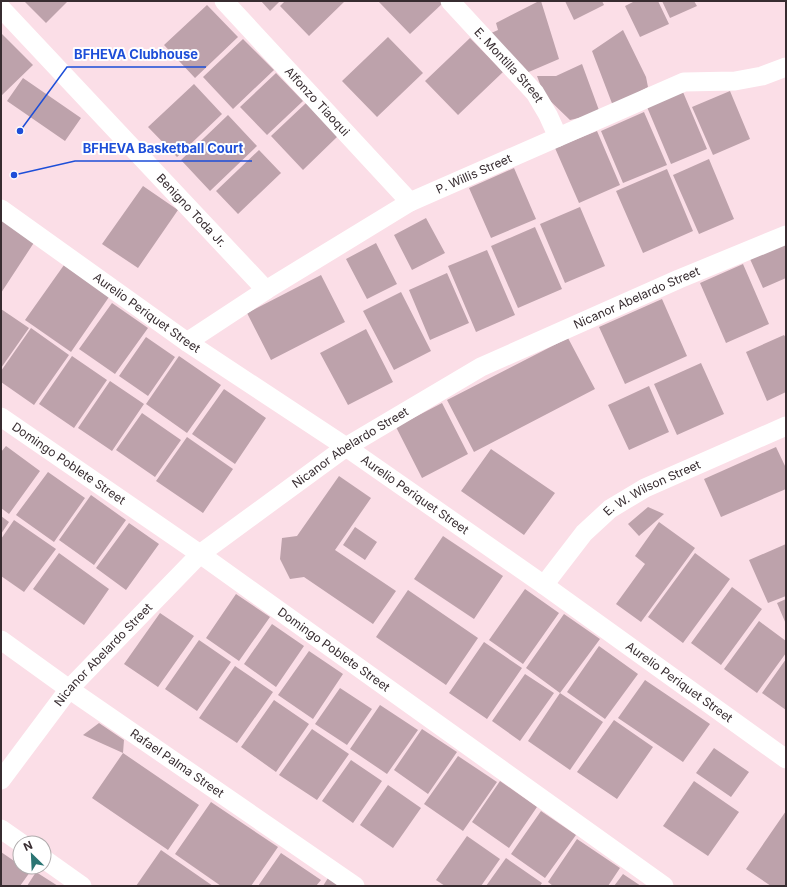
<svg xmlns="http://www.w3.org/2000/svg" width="787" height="887" viewBox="0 0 787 887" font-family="Inter,sans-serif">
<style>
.building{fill:#bda2ab}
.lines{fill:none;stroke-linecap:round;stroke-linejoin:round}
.minor{stroke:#fff;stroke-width:19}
.labels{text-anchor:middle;stroke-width:4;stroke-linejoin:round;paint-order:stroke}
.street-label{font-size:12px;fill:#372c30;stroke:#fff}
.leader{fill:none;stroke:#1d4ed8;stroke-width:1.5}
.callout-dot{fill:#1d4ed8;stroke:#fff;stroke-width:1.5}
.callout-label{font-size:13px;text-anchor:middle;font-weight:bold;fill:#1d4ed8;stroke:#fff;stroke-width:4;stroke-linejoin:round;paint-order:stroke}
</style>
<rect width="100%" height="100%" fill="#fbdee7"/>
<path class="building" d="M24,1h44l-22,22z
M261,1h19l-10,10z
M285,1h60l-36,35 -29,-30z
M378,1h65l1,1 -34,32z
M539,1h2l18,58 -35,15 -35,-40 9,-4 -2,-7z
M565,1h37l2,4 -30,15z
M635,1h23l11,23 -29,13 -15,-31z
M662,1h32l3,5 -27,12z
M207,5l31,32 -43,41 -31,-33z
M623,30l23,47 2,10 -35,19 -21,-55z
M1,33l32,32 -32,31z
M388,37l35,36 -46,44 -35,-36z
M470,38l33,34 -45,43 -33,-34z
M243,39l31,31 -41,39 -30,-32z
M582,64l18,49 -30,7 -26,-25 -7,-19h19z
M276,73l27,28 -36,34 -27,-28z
M23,78l58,40 -16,23 -58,-40z
M194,84l28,30 -45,43 -29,-30z
M730,91l20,48 -37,16 -21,-48z
M683,92l24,57 -36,15 -24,-57z
M306,103l32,33 -35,34 -32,-34z
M644,112l23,53 -44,18 -22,-52z
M228,115l29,31 -47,45 -29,-31z
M597,131l23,54 -41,18 -24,-55z
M259,150l22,23 -43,41 -22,-23z
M709,159l25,60 -35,15 -26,-59z
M514,168l22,51 -45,19 -22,-50z
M667,169l26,62 -50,22 -27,-62z
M143,186l35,24 -40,58 -36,-24z
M580,207l25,59 -40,17 -25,-59z
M1,215l36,23 -36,55z
M426,218l19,35 -33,17 -18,-35z
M535,227l27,62 -44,19 -27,-62z
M376,243l21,41 -30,15 -21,-40z
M786,243v35l-23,10 -13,-29z
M487,250l28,65 -39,17 -28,-66z
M743,264l26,60 -43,19 -26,-60z
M64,265l45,32 -38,55 -46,-32z
M447,273l22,50 -39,17 -21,-50z
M321,275l24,47 -74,38 -24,-47z
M401,292l30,59 -37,19 -31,-59z
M662,299l25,57 -62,28 -26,-57z
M112,303l36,25 -33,46 -36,-25z
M1,309l28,19 -28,40z
M31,328l38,27 -35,50 -33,-23v-11z
M366,329l27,53 -45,23 -28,-52z
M784,335l2,3v54l-19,9 -21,-49z
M146,337l29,20 -27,39 -29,-20z
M568,338l27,51 -121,63 -27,-52z
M72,356l35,24 -33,48 -35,-24z
M179,356l42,29 -34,48 -41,-29z
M701,363l23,51 -47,21 -23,-51z
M110,381l34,23 -32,47 -34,-23z
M649,386l20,46 -40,18 -21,-45z
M224,389l42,29 -31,46 -43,-30z
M442,403l26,51 -46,24 -26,-51z
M142,413l39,27 -26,37 -39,-27z
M187,437l46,32 -30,44 -47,-32z
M6,446l34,25 -31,43 -8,-6v-56z
M776,447l10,21v21l-65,28 -17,-38z
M491,449l64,44 -31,42 -63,-44z
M48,472l37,26 -31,44 -38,-27z
M339,476l32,22 -36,52 61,41 -23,33 -69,-47 -14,2 -10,-20 2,-21 15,-2z
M91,495l35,25 -32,45 -35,-25z
M648,507l16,7 -25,22 -11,-12z
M1,516l8,6 -8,12z
M14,520l42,29 -32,43 -23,-16v-37z
M659,522l36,26 -54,74 -25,-18 29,-40 -10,-8z
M129,523l30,21 -33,46 -30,-22z
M355,527l22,15 -12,18 -22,-15z
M443,536l60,40 -29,43 -60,-40z
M786,544v52l-18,7 -19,-43z
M59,553l50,36 -25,36 -51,-36z
M695,553l35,26 -47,64 -35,-26z
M732,587l30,22 -41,56 -30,-22z
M525,589l34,24 -36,51 -34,-24z
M408,590l70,48 -32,47 -70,-48z
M236,594l34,23 -31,44 -33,-23z
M786,599v25l-9,-21z
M160,613l34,23 -36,51 -34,-23z
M564,614l36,25 -40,54 -34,-25z
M759,621l27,20v12l-29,40 -33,-24z
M272,624l32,22 -28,41 -32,-23z
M199,640l32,22 -34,49 -32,-22z
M484,642l38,26 -35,51 -38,-26z
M599,646l39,28 -33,45 -38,-27z
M309,651l34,23 -30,45 -35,-24z
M786,659v51l-24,-17z
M235,666l38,26 -36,51 -38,-25z
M525,674l29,19 -34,48 -28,-20z
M645,680l65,44 -27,38 -65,-44z
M340,688l32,21 -25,36 -32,-21z
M560,693l43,29 -33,48 -42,-29z
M274,700l35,24 -33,48 -35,-25z
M380,705l38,25 -31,44 -37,-25z
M614,720l39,27 -36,52 -40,-27z
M99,723l25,17 -1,13 76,52 -31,45 -76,-52 31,-45 -40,-18z
M312,729l37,25 -32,46 -38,-25z
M422,729l35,23 -29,42 -34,-24z
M714,748l35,24 -18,25 -35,-24z
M458,756l39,26 -34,49 -39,-27z
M351,760l31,21 -29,42 -31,-22z
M500,781l37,26 -28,41 -37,-26z
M694,781l45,31 -31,44 -45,-30z
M388,785l33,23 -28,40 -33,-23z
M211,802l67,45 -27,39h-30l-46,-32z
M541,811l35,24 -31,43 -34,-24z
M786,811v75h-15l-25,-17z
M467,836l33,23 -19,27h-36l-9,-6z
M577,839l43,29 -12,18h-55l-5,-4z
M161,850l52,36h-77z
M1,852l19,13v2h3l7,5 -10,14h-19z
M281,853l40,27 -5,6h-58z
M506,858l36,25 -2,3h-54z
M36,872l22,14h-31z
M623,874l18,12h-27z
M328,878l11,8h-16z"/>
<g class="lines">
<g class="minor">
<path id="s1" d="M224,1l186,201"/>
<path id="s2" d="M450,1l85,92 13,22 10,22"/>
<path id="s3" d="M1,8l265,282"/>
<path id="s4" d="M1,209l186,133 159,105 198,138 242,174"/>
<path id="s5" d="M187,342l79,-52 144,-88 274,-120 51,-1 27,-5 24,-9"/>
<path id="s6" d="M1,417l199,137 464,332"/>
<path id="s7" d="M544,585l40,-52 26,-24 35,-21 141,-62"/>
<path id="s8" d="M1,640l68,49 286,197"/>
<path id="s9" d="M1,780l68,-91 131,-135 146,-107 135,-80 198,-88 107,-44"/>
<path d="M1,829l20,14"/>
<path d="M44,859l38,27"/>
</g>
</g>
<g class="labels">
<g class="street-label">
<text dy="4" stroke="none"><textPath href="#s2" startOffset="87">E. Montilla Street</textPath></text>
<text dy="4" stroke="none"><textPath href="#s1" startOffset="137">Alfonzo Tiaoqui</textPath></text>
<text dy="4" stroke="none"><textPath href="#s5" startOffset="333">P. Willis Street</textPath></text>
<text dy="4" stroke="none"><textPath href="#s3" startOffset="278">Benigno Toda Jr.</textPath></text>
<text dy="4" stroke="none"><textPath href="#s9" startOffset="810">Nicanor Abelardo Street</textPath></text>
<text dy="4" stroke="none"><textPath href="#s4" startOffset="179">Aurelio Periquet Street</textPath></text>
<text dy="4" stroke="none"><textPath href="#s9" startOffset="486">Nicanor Abelardo Street</textPath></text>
<text dy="4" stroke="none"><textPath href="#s6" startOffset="82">Domingo Poblete Street</textPath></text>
<text dy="4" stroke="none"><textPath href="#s7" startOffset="148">E. W. Wilson Street</textPath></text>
<text dy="4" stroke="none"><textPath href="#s4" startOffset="503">Aurelio Periquet Street</textPath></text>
<text dy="4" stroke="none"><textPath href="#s6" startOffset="406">Domingo Poblete Street</textPath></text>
<text dy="4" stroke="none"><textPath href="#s9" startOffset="162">Nicanor Abelardo Street</textPath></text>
<text dy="4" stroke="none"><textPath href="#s4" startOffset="827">Aurelio Periquet Street</textPath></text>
<text dy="4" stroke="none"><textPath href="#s8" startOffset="215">Rafael Palma Street</textPath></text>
</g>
</g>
<path class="leader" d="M20 131L67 67H206M14 175L75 161H252"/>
<g class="callout-dot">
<circle cx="20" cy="131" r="4"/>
<circle cx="14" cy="175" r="4"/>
</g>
<g class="callout-label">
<text x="136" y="59">BFHEVA Clubhouse</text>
<text x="163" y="153">BFHEVA Basketball Court</text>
</g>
<rect width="787" height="887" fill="none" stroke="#372c30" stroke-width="4"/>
<g transform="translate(32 855) rotate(336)"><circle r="19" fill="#ffffff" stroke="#afabac"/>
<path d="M0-3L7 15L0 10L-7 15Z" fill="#2b7573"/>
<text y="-6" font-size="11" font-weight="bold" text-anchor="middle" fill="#372c30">N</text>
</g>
</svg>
